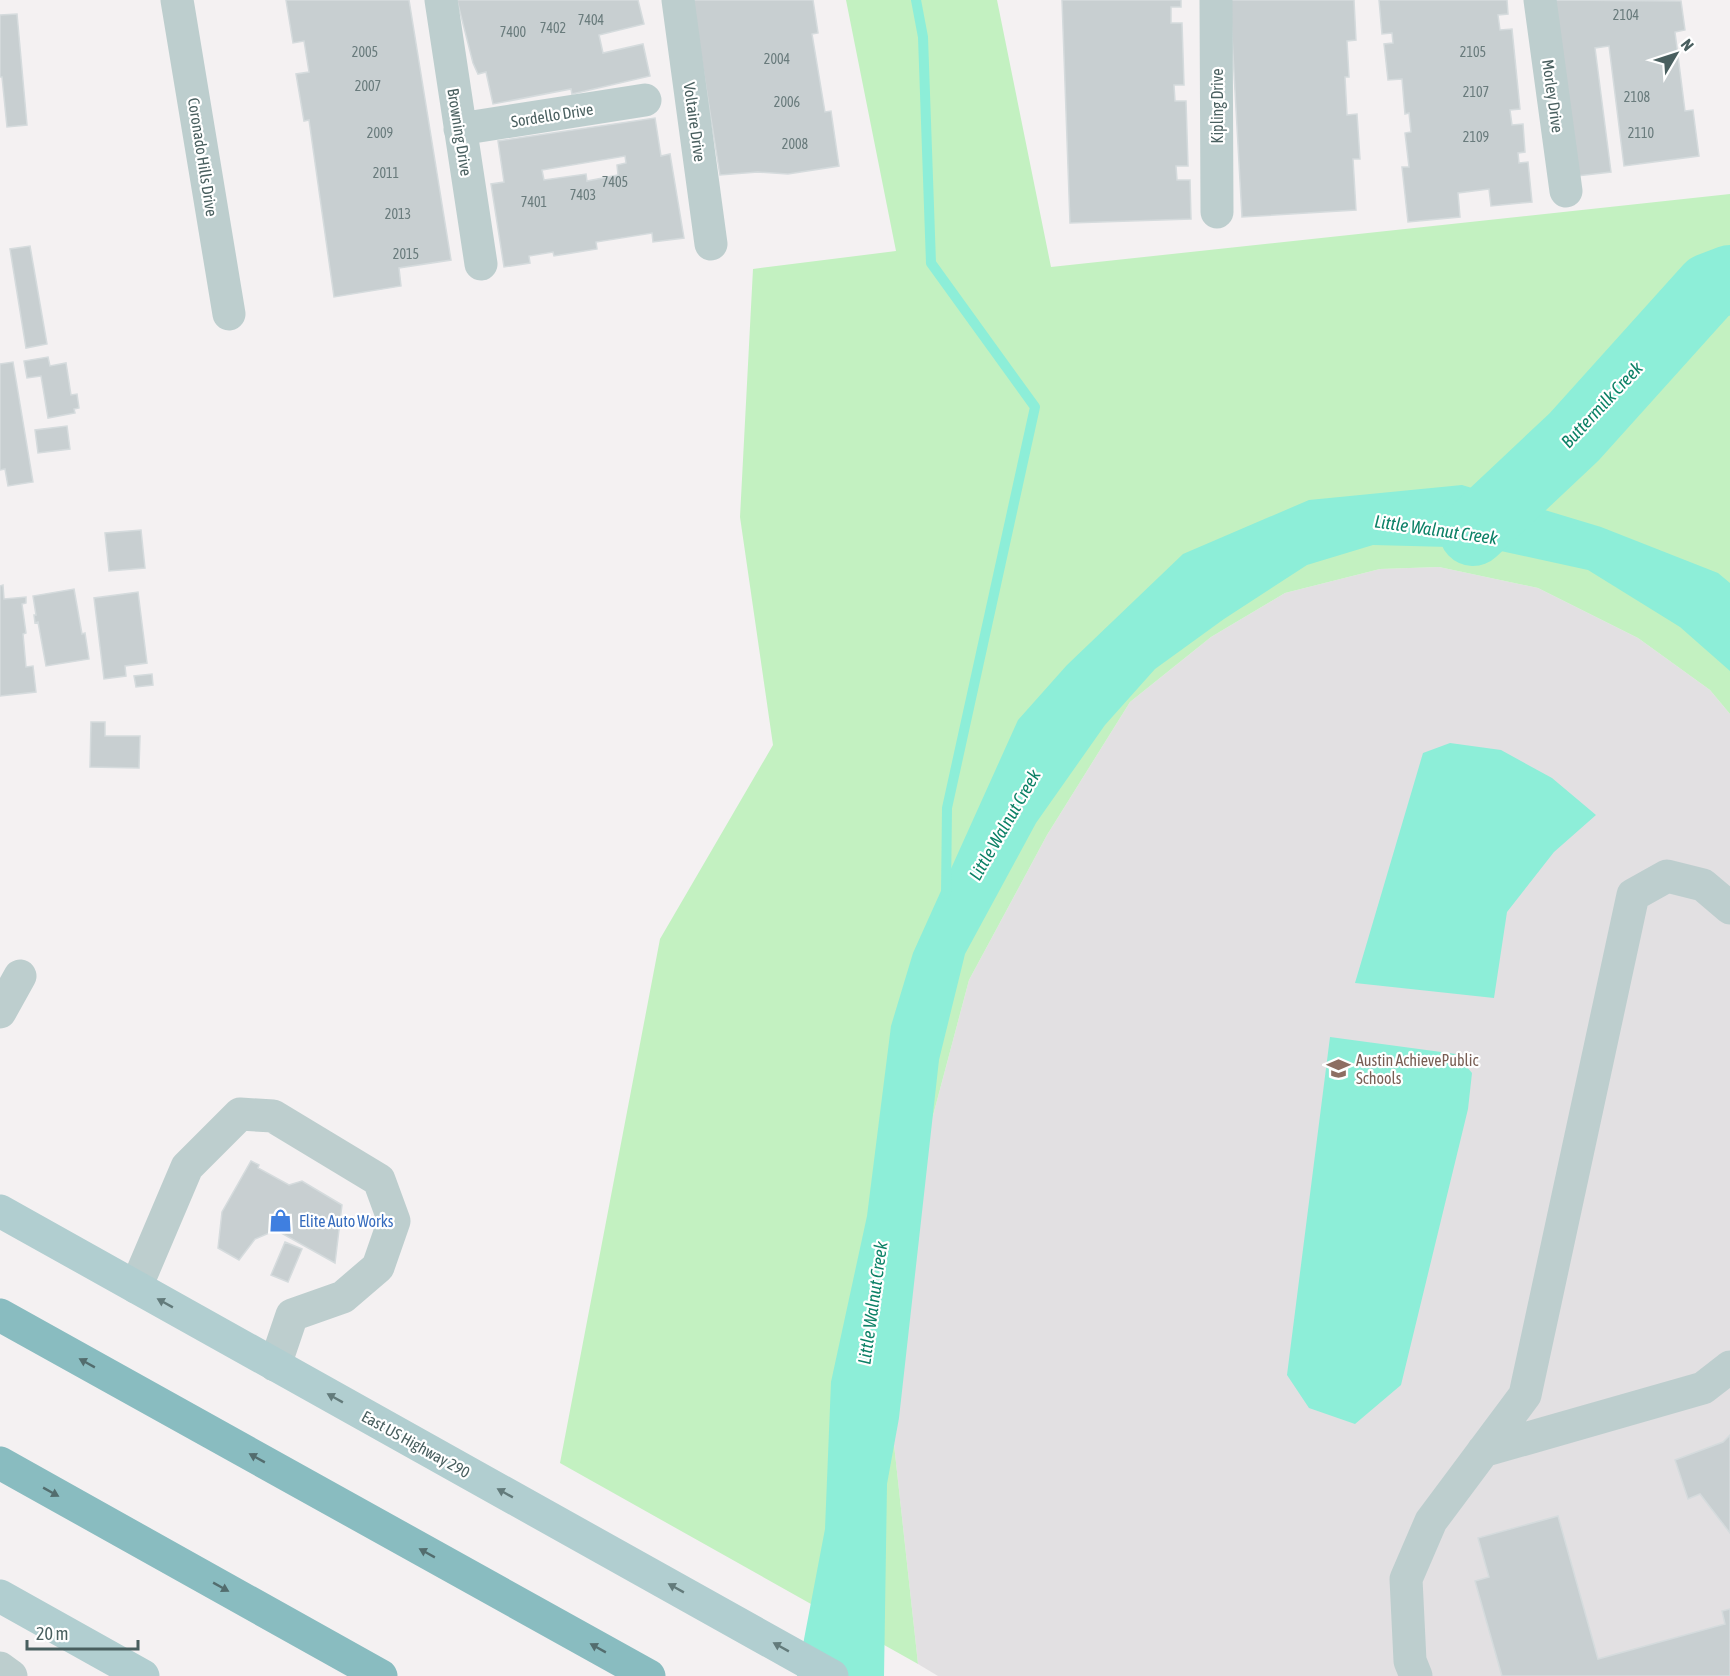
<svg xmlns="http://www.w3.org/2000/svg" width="1730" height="1676" viewBox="0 0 1730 1676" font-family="'Asap Condensed',sans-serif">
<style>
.education{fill:#e2e0e2}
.green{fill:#c3f1c1}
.water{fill:#8deed8}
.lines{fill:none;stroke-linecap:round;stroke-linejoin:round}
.stream{stroke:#8deed8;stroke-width:10}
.river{stroke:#8deed8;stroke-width:68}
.building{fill:#c8cfd1;stroke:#d5dbdd;stroke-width:1.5;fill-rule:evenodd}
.minor{stroke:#bdcece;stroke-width:33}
.major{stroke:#b1ced0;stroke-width:33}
.highway{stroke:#89bcc0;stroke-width:33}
.oneway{fill:#637b7b}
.oneway2{fill:#536d6e}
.labels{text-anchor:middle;stroke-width:4.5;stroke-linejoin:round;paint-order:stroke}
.number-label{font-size:14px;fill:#697b7c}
.street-label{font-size:16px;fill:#495f5f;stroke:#fff}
.education-label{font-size:16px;fill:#785e54;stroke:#fff;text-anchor:start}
.shop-label{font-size:16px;fill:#366cbe;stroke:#fff;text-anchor:start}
.water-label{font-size:18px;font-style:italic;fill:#0c8166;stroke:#fff}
</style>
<rect width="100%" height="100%" fill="#f4f1f2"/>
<path class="education" d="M1439,567l99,21 100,50 72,52 20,24v962h-792l-20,-12 -26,-238 30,-269 47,-177 78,-145 83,-133 81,-65 74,-44 95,-24z"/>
<path class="green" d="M846,0h151l54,267 679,-73v520l-20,-24 -72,-52 -100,-50 -99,-21 -59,2 -95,24 -74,44 -81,65 -83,133 -78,145 -47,177 -30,269 26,238 -358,-201 100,-524 113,-194 -33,-228 13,-248 143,-18z"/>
<path class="water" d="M1462,485l139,42 117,46 12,10v88l-50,-44 -92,-57 -101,-22 -114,-3 -66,20 -83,54 -69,50 -50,56 -69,98 -71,131 -26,106 -40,358 -12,66 -3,192h-87l28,-147 6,-147 36,-166 24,-190 22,-73 105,-233 49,-55 116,-111 126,-54z
M1450,743l51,7 51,28 44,37 -42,37 -47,60 -13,86 -139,-15 68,-230z
M1330,1037l126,17 16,19 -4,36 -67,276 -46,39 -46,-16 -22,-33z"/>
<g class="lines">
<path class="stream" d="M916,0l7,37 8,226 104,144 -88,401 -1,86"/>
<path class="river" d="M1473,532l101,-95 135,-150 21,-8"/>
</g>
<path class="building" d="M286,0h123l42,260 -52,8 2,18 -67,11 -25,-177 -5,1 -8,-47 13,-2 -5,-31 -11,2z
M457,0h181l6,24 -45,11 4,18 40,-9 7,32 -78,18 -1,-5 -78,15 -7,-32 -8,2 -5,-11z
M692,0h121l5,33 -6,1 13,78 6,-1 8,55 -51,8 -30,-2 -38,3z
M1062,0h119v7h-10v16h11l2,62h-10l1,16h11l2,65h-12l1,14h13l1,39 -121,4z
M1230,0h124l2,40 -9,1 2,36h-4l2,38 10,-1 3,45h-7l3,51 -114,7z
M1379,0h128l1,14 -10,1 2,15 12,-1 8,80 -10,1 2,15 11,-1 2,28 -7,1 1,10 9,-1 4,40 -41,4 -2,-17 -31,4 2,24 -52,5 -6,-55h7l-4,-34 6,-1 -2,-19 -4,1 -3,-35 -14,1 -4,-36 9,-1 -1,-10 -10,1z
M1554,0l127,1 4,29 -10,2 10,79 8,-1 6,46 -75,10 -15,-120 -14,2 16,124 -34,4z
M17,14l10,111 -20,2 -5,-50h-2v-62z
M655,118l6,38 9,-2 14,84 -31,4 -1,-9 -56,9 1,7 -43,7 -1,-4 -24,4 1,7 -26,4 -13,-83 13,-2 -6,-41zM625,156l1,7 -9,2 1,10 -31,6 -1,-7 -42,6 -2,-10z
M30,246l17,98 -21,4 -16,-99z
M48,357l2,9 16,-3 5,32 6,-1 2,14 -5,1 1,4 -27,5 -7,-42 -14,2 -3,-17z
M13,362l20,120 -25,4 -3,-17 -5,1v-106z
M67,426l3,23 -32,4 -3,-23z
M141,530l4,38 -36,3 -4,-38z
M3,585l1,14 22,-2v6l-4,1 4,29 -3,1 3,33 7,-1 3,26 -36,4v-110z
M74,589l8,45 3,-1 4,26 -43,7 -8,-44 -3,1 -1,-8h2l-3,-19z
M138,592l9,71 -22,3 1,10 -22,3 -10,-81z
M152,674l1,11 -17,2 -2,-11z
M91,722h14v14h35l-1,32 -49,-1z
M251,1161l8,4 -1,3 31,17 13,-4 40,24 -7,58 -59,-33 -21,9 -16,21 -21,-12 4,-36z
M285,1242l17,7 -14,33 -17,-7z
M1730,1435v98l-30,-39 -12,5 -13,-39 48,-18z
M1558,1516l40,143 127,-35 -3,-13 8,-2v67h-228l-27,-95 14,-4 -11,-39z"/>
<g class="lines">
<path class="minor" d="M177,0l52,314
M441,0l40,264
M678,0l33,244
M1216,0l1,212
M1540,0l26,191
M460,129l185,-29
M0,1012l20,-36
M136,1287l51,-120 53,-53 33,2 106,64 15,41 -16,46 -35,30 -51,18 -17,50
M1483,1451l220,-63 27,-21
M0,1668l11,8
M1416,1676l-6,-15 -4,-82 25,-58 94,-126 108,-500 34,-19 36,9 27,23"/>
<path class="major" d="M0,1211l832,465
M0,1596l143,80"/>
<path class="highway" d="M0,1315l649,361
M0,1463l381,213"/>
</g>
<defs><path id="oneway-solid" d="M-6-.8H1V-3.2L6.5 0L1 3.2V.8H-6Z" transform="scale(1.5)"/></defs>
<g class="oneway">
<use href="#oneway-solid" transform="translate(165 1303) rotate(-151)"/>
<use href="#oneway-solid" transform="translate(335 1398) rotate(-151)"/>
<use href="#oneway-solid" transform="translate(505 1493) rotate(-151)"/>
<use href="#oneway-solid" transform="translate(676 1588) rotate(-151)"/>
<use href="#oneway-solid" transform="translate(781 1647) rotate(-151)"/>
</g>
<g class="oneway2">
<use href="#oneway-solid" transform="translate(87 1363) rotate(-151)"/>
<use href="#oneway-solid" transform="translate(257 1458) rotate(-151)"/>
<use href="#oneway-solid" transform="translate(51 1492) rotate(29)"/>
<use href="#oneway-solid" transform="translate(427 1553) rotate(-151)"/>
<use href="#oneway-solid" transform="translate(221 1587) rotate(29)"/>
<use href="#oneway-solid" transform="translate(598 1648) rotate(-151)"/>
</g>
<defs>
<symbol id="school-bare" viewBox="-9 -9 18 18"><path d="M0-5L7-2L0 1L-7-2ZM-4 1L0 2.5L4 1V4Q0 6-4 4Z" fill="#8d6e63" stroke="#fff" stroke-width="2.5" paint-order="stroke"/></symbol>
<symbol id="shop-bare" viewBox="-9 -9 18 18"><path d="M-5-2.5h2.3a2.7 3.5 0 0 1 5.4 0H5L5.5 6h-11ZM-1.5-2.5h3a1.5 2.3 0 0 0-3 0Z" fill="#3f7fe0" stroke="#fff" stroke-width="2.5" paint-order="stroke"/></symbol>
</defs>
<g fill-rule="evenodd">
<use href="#school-bare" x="1322" y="1052" width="33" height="33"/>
<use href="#shop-bare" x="264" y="1204" width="33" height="33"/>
</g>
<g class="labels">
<g class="number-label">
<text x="1626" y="20">2104</text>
<text x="591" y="25">7404</text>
<text x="553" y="33">7402</text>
<text x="513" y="37">7400</text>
<text x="365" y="57">2005</text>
<text x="1473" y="57">2105</text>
<text x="777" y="64">2004</text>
<text x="368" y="91">2007</text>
<text x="1476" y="97">2107</text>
<text x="1637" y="102">2108</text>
<text x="787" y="107">2006</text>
<text x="380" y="138">2009</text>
<text x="1641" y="138">2110</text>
<text x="1476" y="142">2109</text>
<text x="795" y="149">2008</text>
<text x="386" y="178">2011</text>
<text x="615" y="187">7405</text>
<text x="583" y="200">7403</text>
<text x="534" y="207">7401</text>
<text x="398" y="219">2013</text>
<text x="406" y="259">2015</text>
</g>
<g class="street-label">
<text transform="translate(1553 96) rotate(82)" y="6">Morley Drive</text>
<text transform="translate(1217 106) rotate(-90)" y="6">Kipling Drive</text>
<text transform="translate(552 115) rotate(-9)" y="6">Sordello Drive</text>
<text transform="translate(695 122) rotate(82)" y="6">Voltaire Drive</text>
<text transform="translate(460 132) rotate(81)" y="6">Browning Drive</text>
<text transform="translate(203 157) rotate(81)" y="6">Coronado Hills Drive</text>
<text transform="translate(416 1444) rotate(29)" y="6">East US Highway 290</text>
</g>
<g class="education-label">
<text x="1356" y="1066">Austin AchievePublic<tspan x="1356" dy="18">Schools</tspan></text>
</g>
<g class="shop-label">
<text x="299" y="1227">Elite Auto Works</text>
</g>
<g class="water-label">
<text transform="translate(1602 405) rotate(-47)" y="6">Buttermilk Creek</text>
<text transform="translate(1436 530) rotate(8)" y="6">Little Walnut Creek</text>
<text transform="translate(1005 825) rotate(-60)" y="6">Little Walnut Creek</text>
<text transform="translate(873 1303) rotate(-82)" y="6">Little Walnut Creek</text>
</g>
</g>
<g transform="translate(1676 54) rotate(51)" stroke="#ffffff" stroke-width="4.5" paint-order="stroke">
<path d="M0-4.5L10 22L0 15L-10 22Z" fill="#495f5f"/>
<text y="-9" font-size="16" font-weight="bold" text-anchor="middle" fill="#495f5f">N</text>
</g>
<path d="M27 1640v9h111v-9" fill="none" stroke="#495f5f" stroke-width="3"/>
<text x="36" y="1640" font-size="18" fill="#495f5f" stroke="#ffffff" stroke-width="4.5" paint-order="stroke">20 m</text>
</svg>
